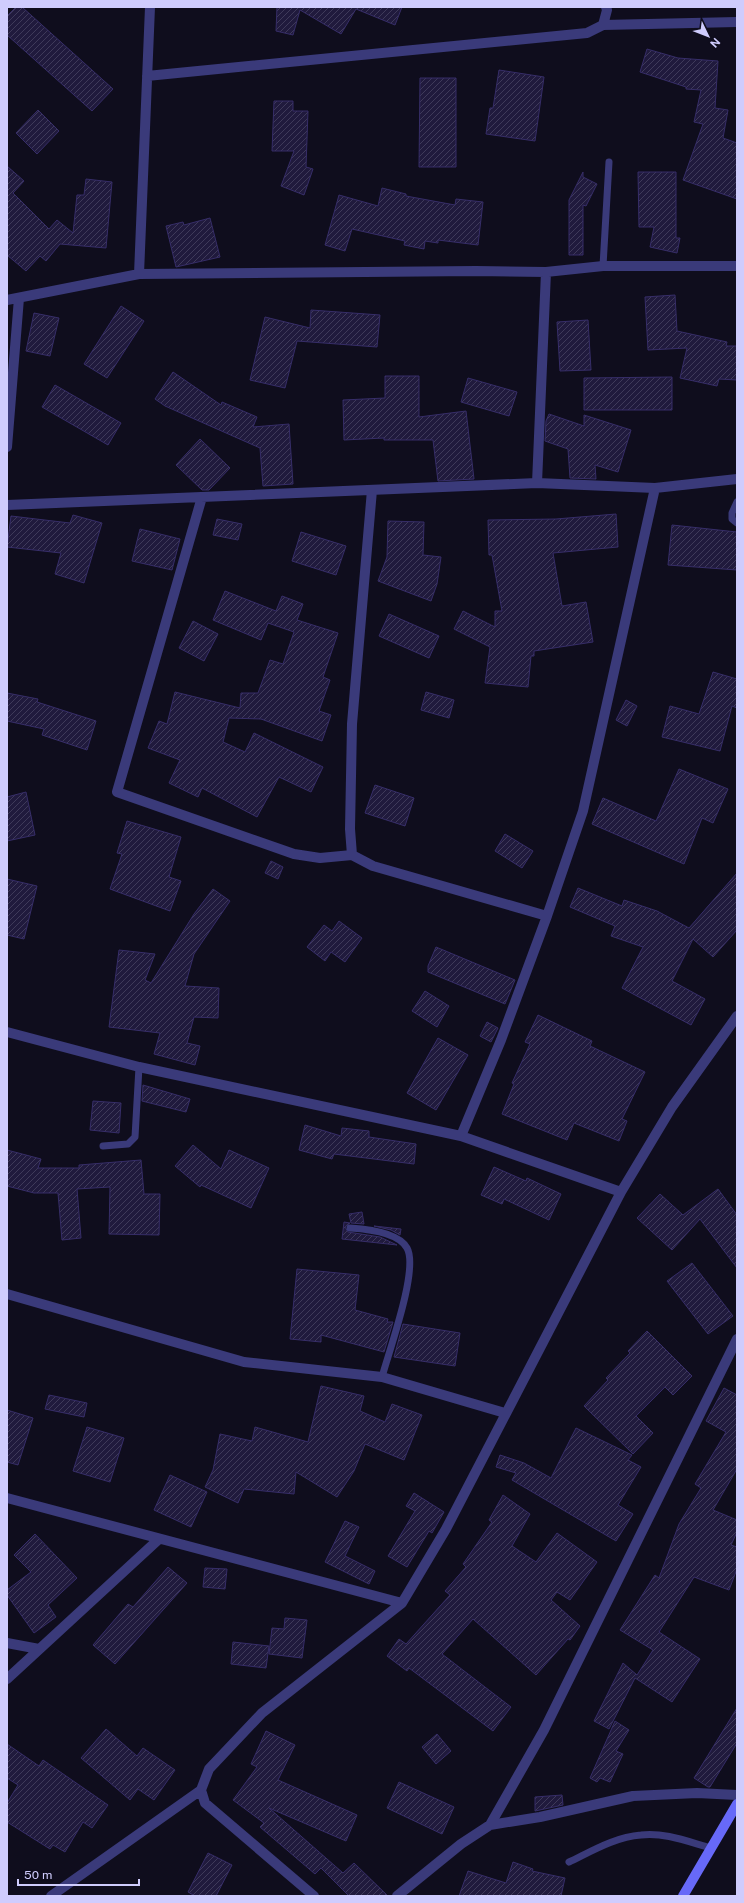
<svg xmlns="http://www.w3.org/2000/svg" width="744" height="1903" viewBox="0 0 744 1903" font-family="'Public Sans',sans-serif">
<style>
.building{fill:url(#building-hatch);stroke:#362d68}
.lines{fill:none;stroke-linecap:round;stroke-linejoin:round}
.lane{stroke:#3a3a7a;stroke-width:7}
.street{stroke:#3a3a7a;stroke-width:10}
.secondary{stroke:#6769f8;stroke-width:10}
</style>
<defs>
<pattern id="building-hatch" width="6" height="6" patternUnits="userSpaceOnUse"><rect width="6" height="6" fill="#201a3d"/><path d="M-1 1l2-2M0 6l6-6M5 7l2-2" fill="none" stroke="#3f3a5a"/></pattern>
</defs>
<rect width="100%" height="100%" fill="#0f0d1d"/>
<path class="building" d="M16,7h6l91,82 -21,22 -85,-76v-19z
M277,7h125l-7,18 -39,-16 -15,25 -41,-24 -7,25 -17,-4z
M647,49l31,9 40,3 -3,47 13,2 -5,28 14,5v56l-54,-19 20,-56 -9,-2 7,-32 -15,-1v-2l-46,-15z
M499,70l45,7 -9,64 -49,-7 4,-26h3z
M420,78h36v89h-37z
M274,101h19v10h15l-2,56 7,2 -9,26 -23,-9 13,-35h-22z
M38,110l21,21 -22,23 -21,-21z
M7,166l17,15 -11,12 36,36 8,-9 16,13 4,-38h7l2,-16 26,3 -6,66 -46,-4 -14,17 -6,-5 -14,15 -19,-16z
M583,172v5l14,7 -11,22 -3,-1v50h-14v-55z
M638,172h38v66h4l-3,15 -27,-6 4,-20h-15z
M382,188l24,6v2l49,9 1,-6 27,3 -5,43 -40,-5v3l-13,-2 -1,8 -20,-4 1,-4 -53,-12 -7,22 -20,-6 14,-50 39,11z
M210,218l10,39 -44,10 -10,-41 17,-4 1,3z
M675,295l2,36 50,11 -1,4h11v34l-18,-1 -2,7 -37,-8 7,-30 -39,2 -3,-53z
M121,306l23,15 -37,57 -23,-14z
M311,310l69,5 -3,32 -80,-6 -12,47 -35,-8 15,-63 45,11z
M34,313l25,5 -9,38 -24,-5z
M588,320l3,50 -31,1 -3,-49z
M173,372l48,33 1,-3 35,15 -4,10 36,-3 4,60 -30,2 -3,-38 -95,-42 -10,-7z
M385,376h34v41l47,-6 8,68 -36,2 -5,-41h-49v-2l-40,2 -1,-40 42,-2z
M672,377v33h-88v-32z
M468,378l49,14 -8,24 -48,-14z
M55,385l66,38 -13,22 -66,-38z
M549,414l35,12v-11l47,15 -13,42 -23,-7 1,14 -26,-1 -2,-29 -23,-8 1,-20z
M200,439l30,29 -21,22h-7l-26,-25z
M616,514l2,33 -65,6 9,53 24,-4 7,40 -59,9v5h-3l-3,31 -43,-4 5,-36 -36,-18 9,-18 32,16v-16h7l-10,-56h-3l-1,-35 68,-1z
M73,515l29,8 -18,60 -29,-9 6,-21 -54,-6 4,-31 59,7z
M217,519l25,5 -4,16 -25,-5z
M388,521l36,1 -1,33 18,2 -4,27 -6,17 -53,-20 9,-24z
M672,525l65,7v38l-69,-5z
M140,529l40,10 -8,31 -40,-9z
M301,532l45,14 -10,29 -44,-14z
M225,591l51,20 6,-15 21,8 -6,16 41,13 -15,44 7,3 -11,31 12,4 -9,26 -61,-22 -32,-1 -6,24 22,10 9,-19 69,34 -12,25 -32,-15 -22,40 -55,-29 -4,9 -29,-14 11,-23 -32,-12 11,-27 8,3 8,-32 65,16 1,-15h17l12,-33 13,4 11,-32 -26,-9 -7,17 -48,-20z
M389,614l50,22 -10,22 -50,-22z
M193,621l25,13 -14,27 -25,-13z
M713,672l24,7v29l-5,-2 -12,45 -58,-14 8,-31 29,8z
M426,692l28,8 -5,18 -28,-8z
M7,693l31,6 -1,3 59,19 -9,29 -45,-15 2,-6 -37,-8z
M626,700l11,6 -10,20 -11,-6z
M679,769l49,20 -15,34 -11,-5 -18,46 -92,-40 11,-26 53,23z
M375,785l39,13 -9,28 -40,-13z
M26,792l9,43 -28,6v-44z
M127,821l54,16 -12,40 12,4 -11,30 -60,-22 12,-35 -5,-1z
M505,834l28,17 -11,17 -27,-17z
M271,861l12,6 -5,12 -13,-6z
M737,873v57l-24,27 -20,-18 -21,42 33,18 -14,26 -69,-37 21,-41 -32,-11 4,-10 -45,-19 8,-19 44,18 2,-6 33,11 32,17z
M7,879l30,7 -13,53 -17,-4z
M213,889l17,12 -36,53 -9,32 34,2 -1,30 -24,-1 -7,26 13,3 -5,19 -41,-11 6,-21 -51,-6 10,-77 36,4 -10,26 6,3 43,-69z
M339,921l23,17 -17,24 -14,-10 -6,9 -18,-14 17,-22 8,6z
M436,947l79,33 -10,24 -77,-32v-6z
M425,991l24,15 -12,21 -25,-16z
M538,1015l54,26 -2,5 55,26 -23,47 5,2 -8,20 -45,-18 -7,17 -65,-26 12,-30 -2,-1 18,-39 -5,-2z
M487,1022l11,6 -7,14 -11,-6z
M438,1038l30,17 -32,55 -29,-17z
M143,1085l47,14 -4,13 -44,-11z
M93,1101l28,2 -2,30 -29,-3z
M305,1125l36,11 1,-8 27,3v6l47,7 -2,20 -80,-10 -2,5 -33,-9z
M193,1145l28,24 8,-19 40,18 -18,40 -50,-23 -1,2 -25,-21z
M7,1150l34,9 -3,9h41v-3l62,-5 3,34h16l-1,41 -50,-1 1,-47 -33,2 4,49 -19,2 -4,-47h-24l-27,-7z
M494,1167l32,14 1,-3 34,16 -12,26 -45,-21 -2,5 -21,-9z
M718,1189l19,26v53l-37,-49 -28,31 -35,-32 23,-24 23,21z
M362,1212l2,12 -13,-1 -2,-9z
M344,1222l6,1 -5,4 3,5 32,5 17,8 -55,-6z
M374,1226l27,3 -1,6 -9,-5z
M692,1263l41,53 -25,18 -41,-53z
M297,1269l62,6 -4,35 33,9 -1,3h6l-9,30 -63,-17v7l-31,-3z
M403,1324l57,9 -5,33 -61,-9z
M647,1331l45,45 -19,19 -8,-8 -29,29 17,17 -20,21 -49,-48 24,-26 -2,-2 24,-25 -2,-2z
M321,1386l43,10 -4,15 25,11 7,-18 30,11 -18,45 -39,-16 -11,27 -17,26 -41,-25 -2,22 -50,-5 -6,14 -33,-16 8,-17 7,-36 32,7 3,-14 53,15z
M724,1388l13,7v74l-24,41 24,10v12l-6,13 6,2v22l-8,21 -35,-13 -35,55 41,27 -28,43 -37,-24 -26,51 -15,-8 29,-58 14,12 16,-25 -33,-20 35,-55 4,3 20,-54 22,-36 -6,-4 31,-52 -20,-11z
M49,1395l38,8 -3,14 -39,-8z
M7,1410l26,8 -15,47 -11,-3z
M87,1427l37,11 -14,44 -37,-11z
M576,1428l56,27 -4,5 13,7 -23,38 15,9 -17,27 -104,-61 4,-7 -20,-6 4,-12 24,8 27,15z
M170,1475l37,17 -16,35 -37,-17z
M414,1493l30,19 -12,21 -3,-2 -22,36 -19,-11 27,-45 -9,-5z
M503,1495l27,19 -18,32 24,16 21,-29 40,29 -27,38 -13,-8 -6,8 29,26 -10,14 -2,-1 -32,36 -63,-56 -31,35 69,53 -18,24 -84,-63 -2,3 -20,-15 12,-17 7,5 44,-49 -5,-4 21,-24 -3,-3 29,-42 -3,-2z
M345,1521l14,6 -14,29 30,15 -6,13 -44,-22z
M35,1534l42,44 -29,27 8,12 -22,16 -27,-38v-5l24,-18 -17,-17z
M168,1567l19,16 -72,81 -22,-19 35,-41 5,3z
M205,1568l22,1 -2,20 -22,-2z
M285,1618l22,2 -5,38 -33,-4 3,-26 12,1z
M233,1642l36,4 -3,22 -35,-4z
M737,1708v35l-27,44h-2l-14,-9z
M615,1721l14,9 -13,21 7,3 -13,28 -10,-4 -3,4 -7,-4z
M106,1729l31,27 6,-8 32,22 -21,30 -16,-11 -8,11 -49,-42z
M266,1731l29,14 -17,35 79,35 -11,26 -77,-33 74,65 11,-10 34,33h-39l-28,-28 -6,6 -55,-47 4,-4 -31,-23 24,-33 -6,-3z
M437,1734l14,17 -15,13 -14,-17z
M7,1744l32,22 4,-6 65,45 -16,23 -9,-6 -18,30 -12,-7 -3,4 -43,-27v-19l11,-18 -11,-7z
M399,1782l55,25 -12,27 -55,-26z
M562,1795l1,10 -28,6v-14z
M208,1853l24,12 -16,31h-21l-7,-4z
M513,1862l20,7 -1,2 33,7 -4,18h-102l9,-25 38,12z"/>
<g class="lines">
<path class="lane" d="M603,266l6,-104
M737,502l-5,11v6l5,4
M103,1146l25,-2 7,-7 4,-70
M350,1228c17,1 48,4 57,20 12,21 -18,103 -25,129
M569,1862c23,-11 46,-25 72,-27 23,-3 48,7 70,13"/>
<path class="street" d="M603,25l4,-15 -1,-3
M147,76l440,-43 16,-8 134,-3
M139,274l11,-267
M7,300l132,-26 337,-3 70,1 57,-6h134
M7,447l12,-149
M537,483l9,-211
M372,490l-20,234 -2,105 2,26 21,11 174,50
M202,497l-85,295 177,62 26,4 32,-3
M7,505l530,-22 118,5 82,-9
M7,1032l132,35 322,69 160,56
M461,1136l40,-96 46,-124 36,-105 72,-323
M7,1294l237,68 138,15 123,36
M7,1498l395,105
M7,1643l32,6
M7,1679l152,-140
M490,1825l54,-95 193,-391
M51,1896l150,-106
M314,1896l-109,-93 -4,-13 8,-21 53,-56 140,-110 44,-74 175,-337 51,-85 65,-91
M397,1896l64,-52 29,-19 50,-8 93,-21 64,-3 40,2"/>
<path class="secondary" d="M683,1896l54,-92"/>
</g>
<rect width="744" height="1903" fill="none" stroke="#cfccfd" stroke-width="16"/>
<g transform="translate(708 36) rotate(133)" stroke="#0f0d1d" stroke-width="3" paint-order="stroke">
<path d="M0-3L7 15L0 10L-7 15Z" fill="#cfccfd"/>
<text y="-6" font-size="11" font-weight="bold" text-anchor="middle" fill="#cfccfd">N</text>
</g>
<path d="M18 1879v6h121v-6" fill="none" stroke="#cfccfd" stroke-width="2"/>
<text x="24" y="1879" font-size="12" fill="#cfccfd" stroke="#0f0d1d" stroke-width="3" paint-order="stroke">50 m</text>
</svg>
